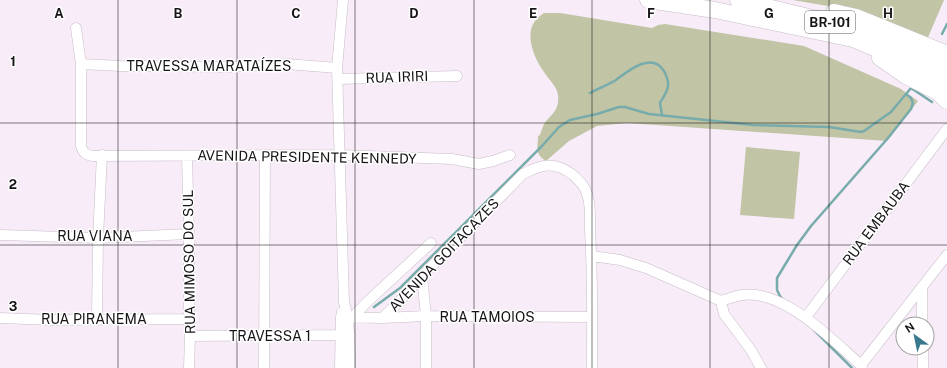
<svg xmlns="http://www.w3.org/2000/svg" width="947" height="368" viewBox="0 0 947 368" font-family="'Public Sans',sans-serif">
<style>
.green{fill:#c1c4a5}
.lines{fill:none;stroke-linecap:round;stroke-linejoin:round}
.stream{stroke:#78abab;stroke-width:2.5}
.minor-casing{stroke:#c7bdc8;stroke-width:11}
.primary-casing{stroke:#c7bdc8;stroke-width:17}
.minor{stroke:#fff;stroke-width:10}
.primary{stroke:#fff;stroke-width:16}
.grid{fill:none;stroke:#171417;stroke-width:1;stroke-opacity:0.55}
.labels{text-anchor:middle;stroke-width:3;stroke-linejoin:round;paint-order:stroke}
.shield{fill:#fff;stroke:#5d5a5d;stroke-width:1}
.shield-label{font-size:13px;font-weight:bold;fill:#171417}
.street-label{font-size:14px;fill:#171417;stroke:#fff}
.grid-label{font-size:13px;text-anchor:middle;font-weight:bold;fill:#171417;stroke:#fff;stroke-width:3;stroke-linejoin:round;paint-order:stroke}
</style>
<rect width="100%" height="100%" fill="#f7ecf7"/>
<path class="green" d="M793,0h151l-18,42 -81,-33z
M544,13h16l92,15 6,-3 7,-1 139,22 97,43 17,12 -31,40 -260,-18 -30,3 -28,15 -23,20c-12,-8 -8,-13 -8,-25l2,-1c1,-3 3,-9 4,-11 7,-10 16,-13 14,-29 -1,-9 -9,-15 -14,-23 -9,-12 -20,-37 -9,-51 2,-3 6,-6 9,-8z
M746,147l54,5 -6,67 -54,-4z"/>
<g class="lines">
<path class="stream" d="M942,34l5,-10
M590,93c9,-5 18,-8 26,-13 12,-9 36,-29 48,-9 8,15 3,20 -4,32l2,12
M783,300l-3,-4 -3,-6v-12l20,-33 14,-19 77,-88 23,-29 2,-6 -2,-5 -5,-4
M374,307l26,-19 142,-142 17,-19 11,-7 27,-6 22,-7h6l24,7 104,11 76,2 32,5 3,-1 27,-19 20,-24 21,14
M814,330l38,38"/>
<defs>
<path id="minor" d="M343,0l-6,68 7,234c6,22 6,43 6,66
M76,28l5,36v82c2,7 5,9 12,10l247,-1 112,4 27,5 14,-3 17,-6
M81,64l39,2 108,1 59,-3 50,4
M338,79l119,-3
M187,156l2,78v85l1,17 -1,32
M0,235l98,3 91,-4
M592,256l28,4 26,8 75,33c7,-2 14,-5 21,-6 42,-6 90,45 119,70l1,3
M422,276l4,40v52
M721,301l3,13 27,36 10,18
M341,317l41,1 15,-14 25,-28 101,-102c19,-10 32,-13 50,1 4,4 10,9 12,14 6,12 5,28 5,42 3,46 2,91 2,137
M353,317l13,-14 65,-60
M806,317l141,-188
M0,318l52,2 137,-1
M382,318l44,-2 165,1
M97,319l1,-81 4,-83
M922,324v-37
M190,336l160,-1
M923,348v20
M861,365l86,-110
M264,368l1,-213
M340,368l1,-51 1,-5"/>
<path id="primary" d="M648,0l67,10 138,29 59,25 35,18
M738,0l108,26 73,29 28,13
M834,12l22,5 91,37
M880,58l26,18 32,16 9,9"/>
</defs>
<use href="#minor" class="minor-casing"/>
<use href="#primary" class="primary-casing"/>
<use href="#minor" class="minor"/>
<use href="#primary" class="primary"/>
</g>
<path class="grid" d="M118,0v368M237,0v368M355,0v368M474,0v368M592,0v368M710,0v368M829,0v368M0,123h947M0,245h947"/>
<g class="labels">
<rect class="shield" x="805" y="11" width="50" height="22" rx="3"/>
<g class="shield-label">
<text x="830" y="27">BR-101</text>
</g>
<g class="street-label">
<text x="209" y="71">TRAVESSA MARATAÍZES</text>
<text transform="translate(397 77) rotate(-2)" y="5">RUA IRIRI</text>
<text transform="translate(307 157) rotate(1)" y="5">AVENIDA PRESIDENTE KENNEDY</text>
<text transform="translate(876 223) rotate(-53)" y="5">RUA EMBAUBA</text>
<text x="95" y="241">RUA VIANA</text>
<text transform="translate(444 255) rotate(-46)" y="5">AVENIDA GOITACAZES</text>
<text transform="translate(189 262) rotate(-91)" y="5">RUA MIMOSO DO SUL</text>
<text x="487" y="322">RUA TAMOIOS</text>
<text x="94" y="324">RUA PIRANEMA</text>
<text x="270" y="341">TRAVESSA 1</text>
</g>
</g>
<g class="grid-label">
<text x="59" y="18">A</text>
<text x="178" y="18">B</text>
<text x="296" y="18">C</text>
<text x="414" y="18">D</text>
<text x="533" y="18">E</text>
<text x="651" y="18">F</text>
<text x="769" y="18">G</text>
<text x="888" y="18">H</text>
<text x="13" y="66">1</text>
<text x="13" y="189">2</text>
<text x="13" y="311">3</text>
</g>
<g transform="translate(915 336) rotate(327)"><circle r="19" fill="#ffffff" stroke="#a2a1a2"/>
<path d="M0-3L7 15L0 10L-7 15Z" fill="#3a788e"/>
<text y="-6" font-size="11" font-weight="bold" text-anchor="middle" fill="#171417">N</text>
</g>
</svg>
